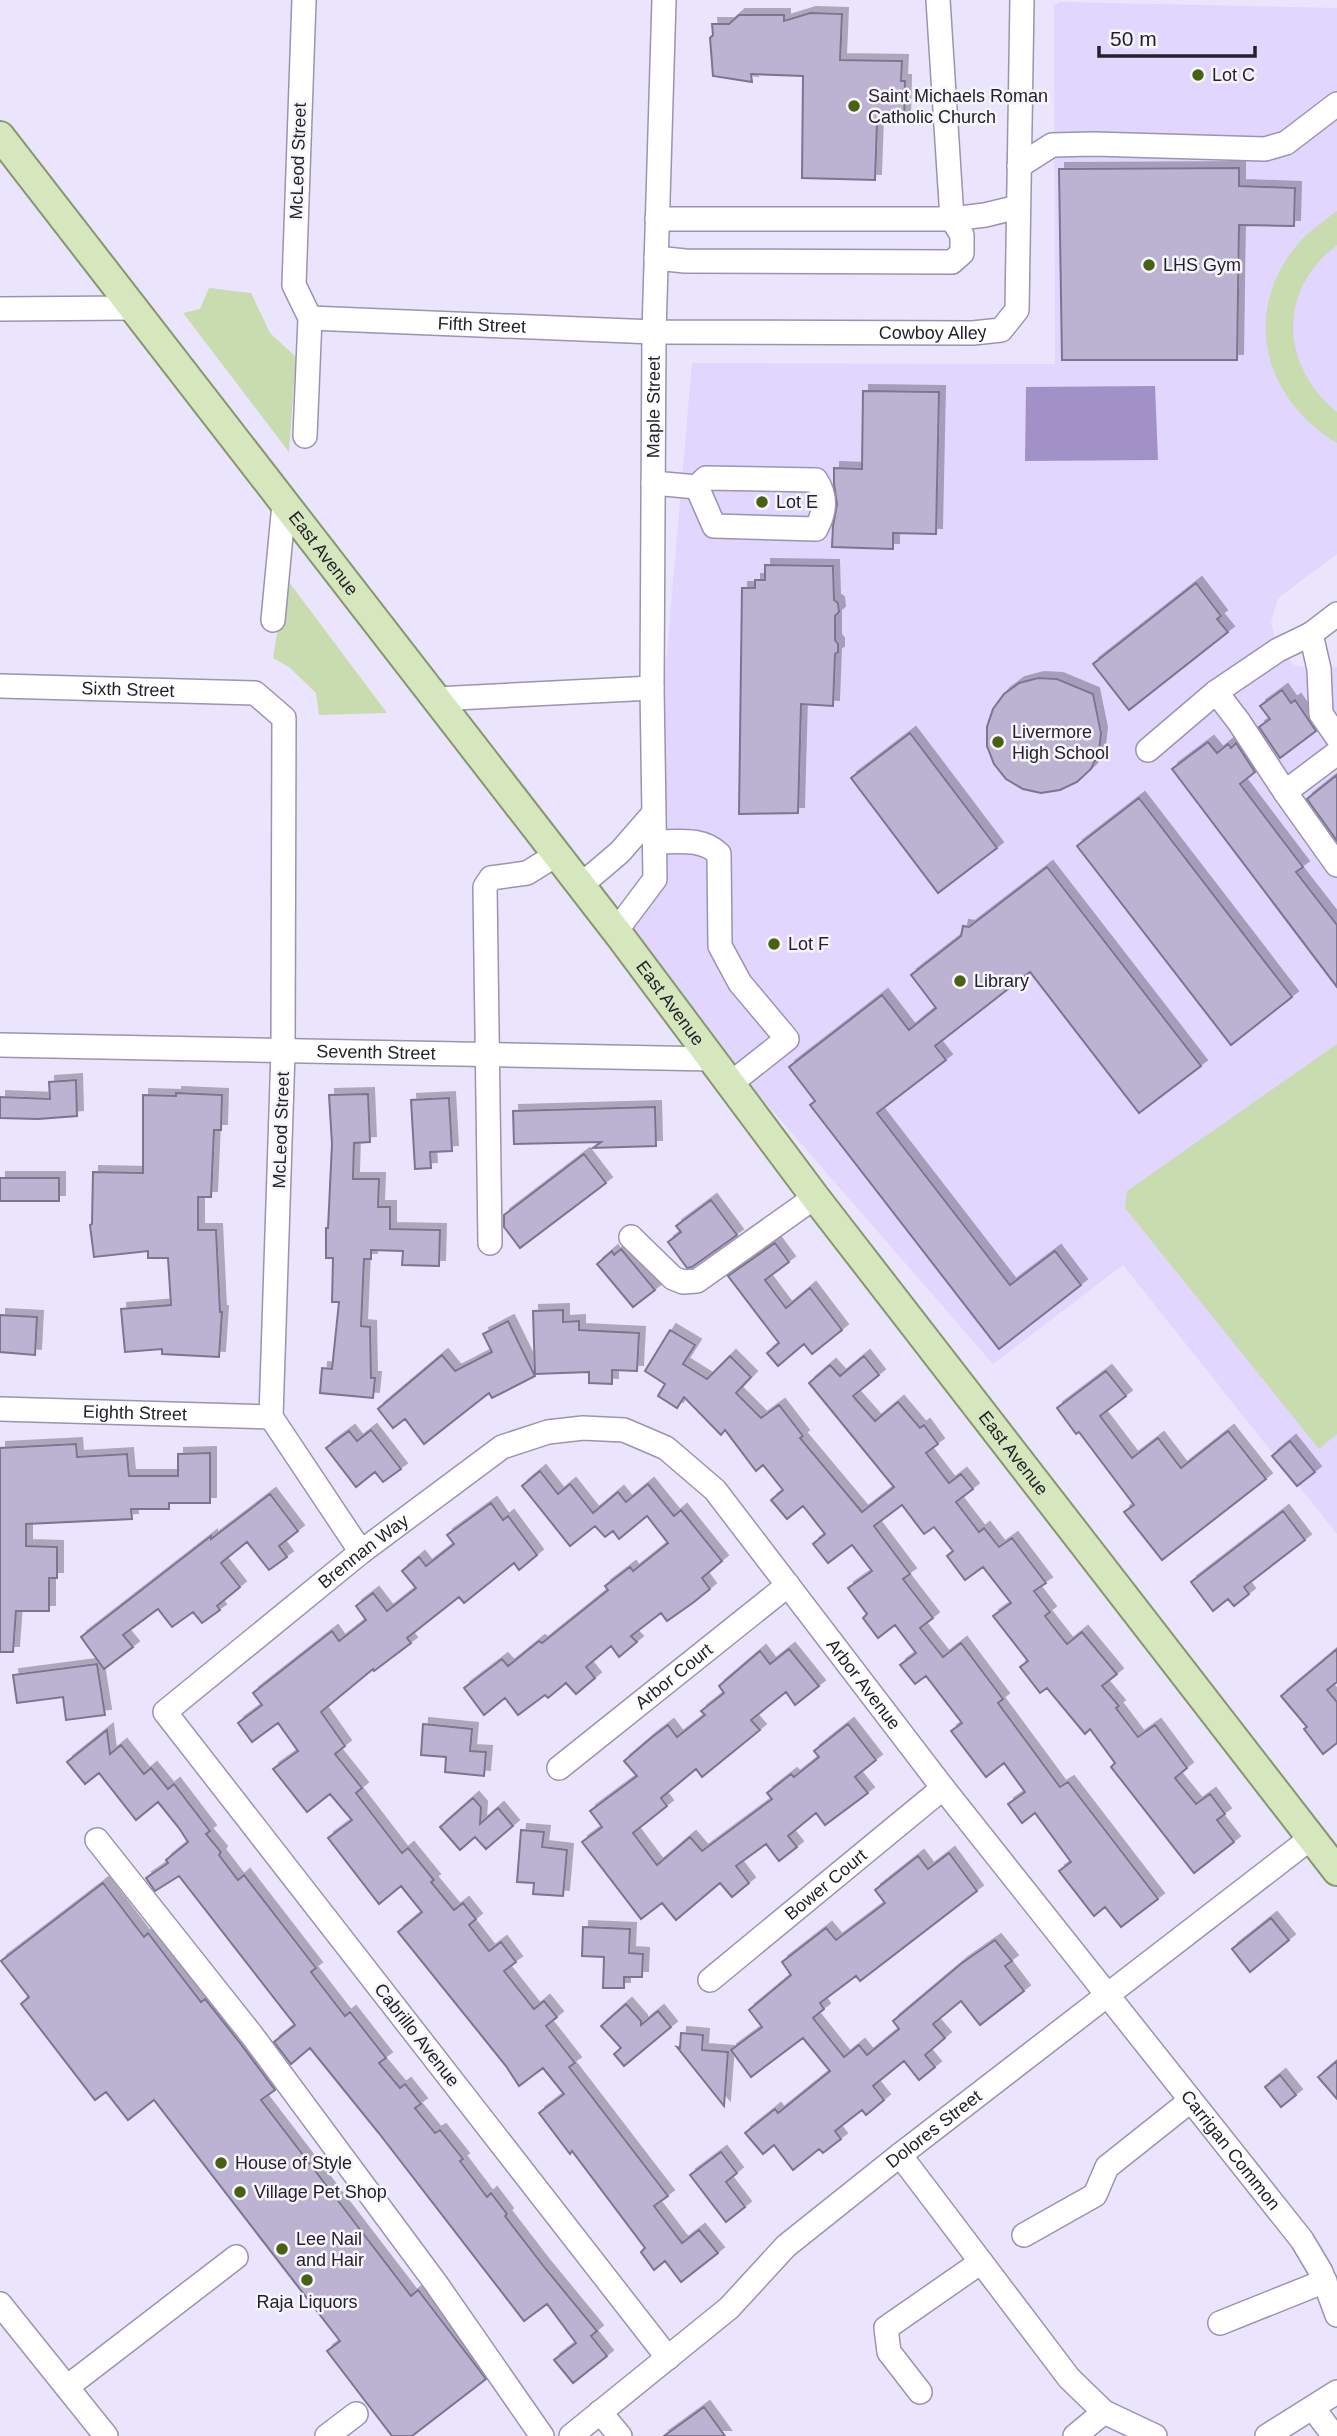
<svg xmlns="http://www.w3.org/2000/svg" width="1337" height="2436" viewBox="0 0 1337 2436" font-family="Arial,sans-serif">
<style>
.built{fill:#e1d6fd}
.green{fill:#c8dcaf}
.water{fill:#a191c6}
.building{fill:#bbb3d1;stroke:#7c7490;stroke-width:2;filter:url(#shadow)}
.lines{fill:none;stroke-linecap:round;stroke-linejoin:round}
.minor-casing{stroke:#9b93b0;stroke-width:26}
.major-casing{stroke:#86976e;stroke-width:32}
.minor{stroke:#fff;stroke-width:23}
.major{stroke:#d6e7be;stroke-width:28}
.poi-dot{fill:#486213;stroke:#f6f5fb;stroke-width:2.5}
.labels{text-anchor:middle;stroke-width:5;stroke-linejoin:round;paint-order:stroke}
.poi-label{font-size:18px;fill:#24212c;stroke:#f6f5fb;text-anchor:start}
.street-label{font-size:18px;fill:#24212c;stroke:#f6f5fb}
</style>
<defs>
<filter id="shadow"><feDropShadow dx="6" dy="-6" stdDeviation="0" flood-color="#0004"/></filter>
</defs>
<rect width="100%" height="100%" fill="#ebe4fd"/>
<path class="built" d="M1060,2l277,6v546l-59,44 -7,24 5,21 18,22 19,4 24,-2v867l-214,-269 -130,99 -377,-433 39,-52 -2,-65 39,-451 363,1 -1,-359z"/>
<path class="green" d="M1337,211v34c-60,46 -57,120 0,167v31c-70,-42 -96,-124 -44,-193 12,-16 28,-27 44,-39z
M209,288l42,5 19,40 26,24 -7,95 -106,-139 17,-4z
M286,578l101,135 -68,2 -3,-22 -27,-26 -16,-9z
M1337,1044v390l-18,15 -194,-241 2,-17z"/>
<path class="water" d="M1155,386l3,74 -133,1 1,-74z"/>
<path class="building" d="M810,13l32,1 -2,46 62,1 -1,20h4l-1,42h-27l-2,57 -73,-2 1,-102 -52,-2 1,8 -39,-6 -3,-38 3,-3 -1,-11h17l10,-9h45v6z
M1239,168v18l56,2 -1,38 -55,-1 -2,135h-175l-3,-191z
M863,391l76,1 -3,142 -43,-1v16l-61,-2 1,-21 4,-22 -3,-20v-16l28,1z
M765,565l68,1 1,34 4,3 1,9 -4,4v24l3,4v8l-3,2 -2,52 -32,-2 -3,109 -59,1 3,-226h13v-8h10z
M1196,583l25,33 -4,3 11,13 -99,78 -36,-46z
M1038,678l19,1 36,15 8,39 -2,19 -8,17 -14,13 -17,8 -19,3 -18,-4 -17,-10 -12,-15 -7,-18v-19l6,-18 11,-15 15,-11z
M1282,690l9,13 4,-3 21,31 -36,27 -21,-31 11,-8 -10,-13z
M910,733l87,115 -59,45 -87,-115z
M1208,742l9,11 11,-9 3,4 5,-5 19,29 -15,12 63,83 -7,5 41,53v62l-165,-218z
M1337,775v66l-30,-42z
M1139,798l153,199 -61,48 -154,-199z
M1047,867l154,199 -62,47 -109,-141 -95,74 11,14 -69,53 133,172 45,-34 26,34 -82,64 -189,-244 5,-4 -26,-34 93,-72 27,35 27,-22 -25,-33 50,-39 2,-10 6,1z
M76,1080l1,36 -39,3 -38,-1v-21l50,2 -1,-17z
M176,1093l46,2 -1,35h-7l-3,67h-13v33h18l4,82h2l-3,45 -57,-3v-5l-37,3 -4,-43 50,-4 -3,-47h-20v-7l-54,6 -4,-32 2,-1 1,-52 50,1v-78l33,1z
M368,1094l2,48 -16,1 -1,36h26l-1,28h12v22l50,1 -1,36 -37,-1 1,-14 -32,-1v9h-7l-3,67 9,1 1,51h4l-2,20 -53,-5 2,-25 10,1 7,-67h-7l1,-44h-7v-30h2l4,-84 -3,-49z
M449,1098l3,53 -22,1 1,16 -16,1 -4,-69z
M655,1107l1,39 -63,2 8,-6 -87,2 -1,-33z
M584,1154l22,29 -86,65 -16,-21v-12z
M0,1178h59v23h-59z
M711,1200l26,35 -45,32 -5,1 -19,-26 13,-10 -5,-6z
M775,1243l14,19 -24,18 21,28 24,-20 32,42 -30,24 -8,-10 -26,22 -11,-13 12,-10 -51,-67z
M621,1249l34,41 -22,17 -36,-43 15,-13 2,4z
M563,1310v12l16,-1v9l60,3 -2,38 -25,-1v14l-23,-1v-11l-54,2 -2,-63z
M0,1315l37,2 -2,38 -35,-3z
M508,1321l27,55 -43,22 -3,-5 -65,51 -19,-25 -12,9 -15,-19 64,-54 13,16 37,-19 -9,-18z
M670,1330l25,15 -12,19 24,15 23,-23 21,21 -15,16 25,25 18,-13 24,31 -3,2 62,74 32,-25 -85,-104 21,-18 10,11 24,-20 15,19 -26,21 22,25 23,-19 22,26 4,-3 14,19 -12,9 23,30 12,-9 12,15 -17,13 23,30 5,-4 15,19 13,-9 34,45 -12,8 16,21 -5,4 22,28 15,-12 35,42 -15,12 17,20 -3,2 22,29 17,-12 32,43 -12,10 21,26 14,-10 15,20 -8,6 17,22 -40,31 -83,-106 4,-4 -25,-34 -5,5 -38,-46 -7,5 -20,-26 8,-6 -35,-45 18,-13 -28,-36 -18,13 -18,-24 6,-5 -19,-24 -10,7 -22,-29 -28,21 36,48 -7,5 30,39 -13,10 23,29 18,-14 42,56 -5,4 62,84 8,-5 90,117 -37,28 -16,-20 -11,9 -35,-45 12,-9 -36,-49 -13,10 -14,-19 17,-12 -21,-29 -18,14 -35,-46 11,-8 -36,-47 -11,8 -15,-19 16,-12 -21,-28 -17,13 -15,-20 4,-4 -19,-26 24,-17 -20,-26 -24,18 -15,-19 12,-10 -22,-28 -16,13 -16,-19 12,-10 -20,-25 -7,6 -31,-41 -4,5 -37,-38 -7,11 -19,-12 7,-12 -20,-13z
M1106,1371l20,25 -26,20 32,42 26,-20 23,30 47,-37 38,48 -104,81 -38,-48 10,-7 -55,-73 -3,2 -19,-26z
M371,1430l30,39 -18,13 -8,-10 -19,15 -30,-39 23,-17 8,10z
M1290,1441l25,31 -18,14 -25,-30z
M76,1444l1,13 50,-3 2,22h49v-22l32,-1v50h-41v6h-38l1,10 -106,5v22l31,1v31h-8v33h-33l-3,41h-13v-204z
M540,1471l18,23 12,-10 23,29 25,-21 8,10 22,-18 26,32 7,-6 41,51 -20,17 8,11 -16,13 -27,19 -6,-8 -30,23 6,6 -18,15 -8,-11 -25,21 9,11 -19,16 -10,-11 -18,15 -3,-3 -27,20 -13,-17 -21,17 -20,-27 38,-29 6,7 31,-25 3,2 66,-53 -3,-4 25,-19 3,4 35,-28 -21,-27 -28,23 -6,-8 -8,6 -10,-11 -25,20 -48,-60z
M270,1494l28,37 -19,15 8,11 -18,13 -22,-28 -26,21 19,24 -23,19 3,4 -18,13 -9,-11 -21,15 -14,-18 -35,26 10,12 -29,22 -23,-32 130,-101v3z
M491,1503l12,17 5,-4 29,39 -18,15 -5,-7 -50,40 -5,-6 -52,41 4,5 -37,28 -1,-2 -52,43 24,34 -10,8 27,34 -6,5 46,60 6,-5 26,32 -3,2 23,28 9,-7 13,16 -7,6 20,26 12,-9 15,20 -12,9 30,38 10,-8 13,16 -11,9 29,37 -6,4 99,129 -14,10 28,37 17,-13 19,23 -37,29 -16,-21 -11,9 -13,-18 4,-4 -73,-97 -2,3 -31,-41 25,-19 -21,-26 -24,18 -13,-20 -108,-134 24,-20 -21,-26 -22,18 -51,-66 24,-18 -22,-26 -23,18 -34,-43 25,-18 -20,-28 -26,19 -14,-19 24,-18 -9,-12 79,-62 7,10 27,-21 -10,-14 17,-13 14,18 29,-23 -14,-17 17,-14 7,9 28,-22 -7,-9z
M1283,1511l22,29 -61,47 5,7 -15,12 -6,-7 -15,12 -22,-29z
M789,1649l30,37 -24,19 -9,-13 -35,28 9,10 -58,47 -6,-8 -35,29 6,8 -34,27 24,32 33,-28 12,14 70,-52 -5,-6 24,-19 3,3 25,-20 -5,-6 34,-27 28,36 -21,17 13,16 -43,32 -9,-12 -28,23 9,11 -18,14 -13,-17 -30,22 13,17 -17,14 -12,-14 -44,37 -14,-17 -21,16 -59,-77 20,-15 -12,-16 47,-35 -13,-15 27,-23 17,-13 9,12 28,-22 -4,-4 23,-18 -5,-7 41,-35 10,13z
M1337,1649v33l-10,8 10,12v41l-14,11 -19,-25 3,-2 -26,-31z
M97,1664l8,51 -39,5 -3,-23 -46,6 -4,-28z
M423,1724l49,5 -2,22 16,1 -2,24 -39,-4 1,-15 -25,-2z
M107,1730l3,24 11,-9 23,29 7,-6 17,21 6,-5 36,47 -4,3 15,18 -2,3 19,25 6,-5 72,93 -5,4 34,44 5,-4 36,46 -7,5 21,25 5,-4 16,20 -6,4 20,25 5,-3 23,29 -3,2 27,36 4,-4 16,21 -2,2 40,52 52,63 -6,5 16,20 -34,27 -19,-23 22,-17 -29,-39 -23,17 -146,-189 -68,-84 -19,16 -17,-22 21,-17 -116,-149 -24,15 -9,-13 22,-15 -2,-3 22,-18 -9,-14 -21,-26 -22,18 -37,-47 -14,11 -18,-22z
M473,1798l8,9 -1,17 18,-16 15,18 -27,23 -11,-12 -15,13 -20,-23z
M521,1830l23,2 -2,15 25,3 -4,46 -30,-2 1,-11 -17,-1z
M949,1853l28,38 -117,90 -4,-5 -36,27 4,6 -11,9 31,39 15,-12 8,10 32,-26 -6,-8 69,-58 33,-23 17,21 -7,5 19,25 -44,34 -19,-24 -28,23 12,14 -20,17 10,12 -16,13 -15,-19 -31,25 11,14 -18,15 -4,-5 -27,21 6,8 -18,14 -4,-4 -26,21 -19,-25 -11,9 -18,-21 30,-24 3,4 52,-42 -27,-33 -52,39 -20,-27 31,-23 -13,-17 42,-35 -9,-13 44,-34 10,12 49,-37 -10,-13 43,-34 10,13z
M103,1883l41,54 4,-4 53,69 4,-3 35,44 35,47 -14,10 150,196 7,-6 68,89 -74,57h-20l-65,-85 13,-10 -186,-241 -26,20 -22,-28 -11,8 -74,-96 8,-7 -28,-36z
M1271,1918l18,22 -39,32 -18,-23z
M583,1927l47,2 -1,24 14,1 -1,23h-18v11h-21l1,-31 -22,-1z
M626,2004l15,17v4l17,-14 13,16 -47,39 -10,-12 7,-6 -20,-22z
M681,2033l22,2 -1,15 26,2 -4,54 -47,-59 3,1z
M1337,2061v38l-19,-22z
M1280,2075l16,20 -15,12 -16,-20z
M721,2152l16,21 -11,9 19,25 -19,15 -36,-47z
M704,2407l21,29h-61z"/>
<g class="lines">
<defs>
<g id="minor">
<path d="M304,0l-10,285 16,33 -5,118"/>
<path d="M1019,166l33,-21 42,-1 171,5 21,-6 51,-39"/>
<path d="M657,219h295l33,-4 33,-8"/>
<path d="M656,258l29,3 267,1 10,-9v-18l-10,-16 -14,-219"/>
<path d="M0,309l133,-1"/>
<path id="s1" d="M310,318l344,14 319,1 28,-3 16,-20 5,-310"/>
<path d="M706,478l110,2c11,17 9,32 0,49l-102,-3 -17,-39z"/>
<path d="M653,483l44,4"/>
<path d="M273,620l11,-116"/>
<path d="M1311,634l8,35 2,45 16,23"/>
<path id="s2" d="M0,686l255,7 29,25 -1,333 -12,366 90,135"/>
<path d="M1216,692l23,30 46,70"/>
<path d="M436,699l216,-11"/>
<path d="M1148,750l68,-58 62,-42 33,-16 26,-20"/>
<path d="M1337,753l-52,39 52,73"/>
<path d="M654,842c23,0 48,-5 65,12l1,92 20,37 47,56 -57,45"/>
<path d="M580,886l40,-34 33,-38"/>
<path id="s3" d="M616,931l39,-52 -3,-191 2,-356 10,-332"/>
<path id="s4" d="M0,1045l712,14"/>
<path d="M631,1237l42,41 10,4 14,-1 118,-84"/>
<path d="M490,1243l-5,-356 6,-9 36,-5 29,-18"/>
<path id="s5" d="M0,1409l271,8"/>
<path id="s6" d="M559,1768l229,-183"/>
<path d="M97,1840l154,194 184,248 107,154"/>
<path id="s7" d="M710,1980l233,-192"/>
<path d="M900,2155l169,223 35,34 51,24"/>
<path d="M1024,2235l71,-40 12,-28 83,-66"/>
<path d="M0,2304l106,132"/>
<path d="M1220,2323l105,-42"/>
<path id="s8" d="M668,2358l-503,-646 196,-160 141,-105 46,-15 35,-4 41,2 42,18 49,42 228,298 359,452 19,32 16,43"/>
<path d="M67,2387l169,-130"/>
<path d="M920,2392l-31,-40 -3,-24 95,-66"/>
<path d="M1313,2408l21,28"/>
<path d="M600,2412l20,24"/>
<path d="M327,2436l29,-22"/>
<path id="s9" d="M571,2436l158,-128 57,-62 114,-91 411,-317"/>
<path d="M1075,2436l29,-24"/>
<path d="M1267,2436l70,-44"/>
</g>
<g id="major">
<path id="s10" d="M0,136l620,800 195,261 522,674"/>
</g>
</defs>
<use href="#minor" class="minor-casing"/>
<use href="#major" class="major-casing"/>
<use href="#minor" class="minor"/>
<use href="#major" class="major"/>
</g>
<g class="poi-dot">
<circle cx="1198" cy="75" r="7"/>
<circle cx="854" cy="106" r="7"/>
<circle cx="1149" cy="265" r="7"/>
<circle cx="762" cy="502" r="7"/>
<circle cx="998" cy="742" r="7"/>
<circle cx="774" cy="944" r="7"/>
<circle cx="960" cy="981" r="7"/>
<circle cx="221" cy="2163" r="7"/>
<circle cx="240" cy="2192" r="7"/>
<circle cx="282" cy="2249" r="7"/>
<circle cx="307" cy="2280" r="7"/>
</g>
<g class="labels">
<g class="poi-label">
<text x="1212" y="81">Lot C</text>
<text x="868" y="102">Saint Michaels Roman<tspan x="868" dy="21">Catholic Church</tspan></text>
<text x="1163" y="271">LHS Gym</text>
<text x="776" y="508">Lot E</text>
<text x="1012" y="738">Livermore<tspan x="1012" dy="21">High School</tspan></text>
<text x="788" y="950">Lot F</text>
<text x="974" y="987">Library</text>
<text x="235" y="2169">House of Style</text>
<text x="254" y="2198">Village Pet Shop</text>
<text x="296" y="2245">Lee Nail<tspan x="296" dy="21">and Hair</tspan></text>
<text x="307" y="2308" text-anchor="middle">Raja Liquors</text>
</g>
<g class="street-label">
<text transform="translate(298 161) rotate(-88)" y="6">McLeod Street</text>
<text dy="6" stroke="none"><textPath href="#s1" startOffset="172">Fifth Street</textPath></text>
<text dy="6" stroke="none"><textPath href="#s1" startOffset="623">Cowboy Alley</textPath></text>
<text dy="6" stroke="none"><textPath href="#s3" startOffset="537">Maple Street</textPath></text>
<text dy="6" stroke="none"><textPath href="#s10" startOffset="528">East Avenue</textPath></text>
<text dy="6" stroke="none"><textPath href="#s2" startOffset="128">Sixth Street</textPath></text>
<text dy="6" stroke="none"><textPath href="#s10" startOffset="1096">East Avenue</textPath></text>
<text dy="6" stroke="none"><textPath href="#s4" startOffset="376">Seventh Street</textPath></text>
<text transform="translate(281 1130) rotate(-88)" y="6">McLeod Street</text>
<text dy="6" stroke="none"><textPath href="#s5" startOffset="135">Eighth Street</textPath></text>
<text dy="6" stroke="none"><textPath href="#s10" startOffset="1662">East Avenue</textPath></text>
<text dy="6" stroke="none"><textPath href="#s8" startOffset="1074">Brennan Way</textPath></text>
<text dy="6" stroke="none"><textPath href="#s6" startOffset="147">Arbor Court</textPath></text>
<text dy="6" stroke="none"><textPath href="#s8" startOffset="1727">Arbor Avenue</textPath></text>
<text dy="6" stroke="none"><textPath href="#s7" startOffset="150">Bower Court</textPath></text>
<text transform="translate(417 2035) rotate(52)" y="6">Cabrillo Avenue</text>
<text dy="6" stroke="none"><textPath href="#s9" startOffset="476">Dolores Street</textPath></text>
<text dy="6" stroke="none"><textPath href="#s8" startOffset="2320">Carrigan Common</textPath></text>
</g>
</g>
<path d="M1099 46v10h156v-10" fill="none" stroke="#24212c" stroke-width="3.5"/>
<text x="1110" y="46" font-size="21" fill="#24212c" stroke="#f6f5fb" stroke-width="5" paint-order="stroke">50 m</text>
</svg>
